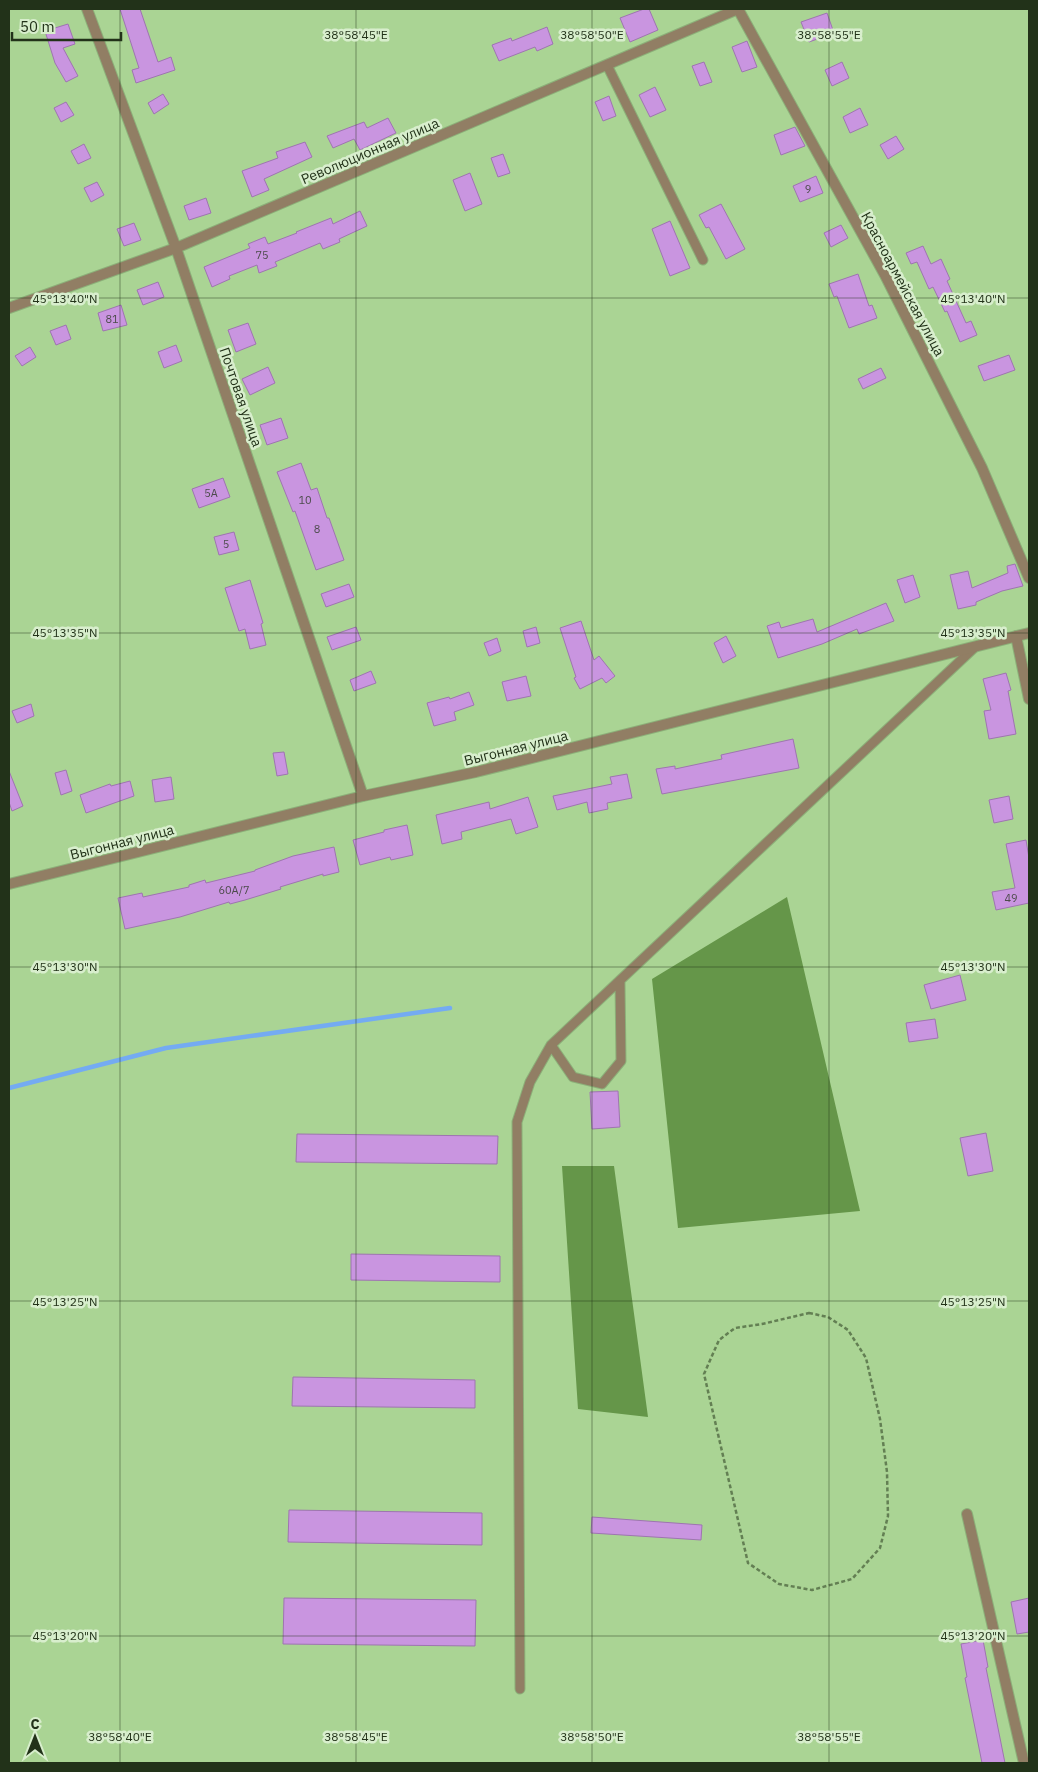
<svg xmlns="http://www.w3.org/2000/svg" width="1038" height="1772" viewBox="0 0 1038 1772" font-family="'IBM Plex Sans',sans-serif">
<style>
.forest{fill:#659649}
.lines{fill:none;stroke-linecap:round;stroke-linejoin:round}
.stream{stroke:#74abf2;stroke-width:4.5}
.building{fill:#c995e0;stroke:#9e75b0}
.service-casing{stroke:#8cb079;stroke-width:11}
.minor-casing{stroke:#8cb079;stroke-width:12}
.path{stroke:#637f53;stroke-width:2.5;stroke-dasharray:4 2.5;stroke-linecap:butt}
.service{stroke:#917e64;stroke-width:9}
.minor{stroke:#917e64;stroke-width:10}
.ticks{fill:none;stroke:#223219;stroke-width:1;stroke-opacity:0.45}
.labels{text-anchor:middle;stroke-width:5;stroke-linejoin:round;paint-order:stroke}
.number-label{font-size:11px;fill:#4c4b4b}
.street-label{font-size:14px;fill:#223219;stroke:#d8eecd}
.ticks-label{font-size:12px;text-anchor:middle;fill:#223219;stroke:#d8eecd;stroke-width:5;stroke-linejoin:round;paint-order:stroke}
</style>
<rect width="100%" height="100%" fill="#aad494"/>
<path class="forest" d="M787,897l73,314 -182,17 -26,-249z
M562,1166h52l34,251 -70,-8z"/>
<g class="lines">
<path class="stream" d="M9,1088l157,-40 284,-40"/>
</g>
<path class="building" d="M120,9h20l18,53 13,-5 4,13 -39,13 -4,-13 7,-2z
M644,9h5l9,21 -28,12 -10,-24z
M827,13l7,20 -25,9 -8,-20z
M68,24l7,20 -12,4 15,28 -12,6 -11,-19 -10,-32z
M547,27l6,17 -16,7 -2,-4 -36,14 -7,-16 19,-7 1,3z
M747,41l10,26 -15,5 -10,-25z
M704,62l8,20 -12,4 -8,-20z
M842,62l7,16 -17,8 -7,-16z
M655,87l11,23 -16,7 -11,-22z
M163,94l6,10 -15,10 -6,-11z
M609,96l7,20 -13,5 -8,-19z
M66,102l8,13 -13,7 -7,-14z
M860,108l8,17 -18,8 -7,-16z
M388,118l8,15 -36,17 -6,-11 -21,9 -6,-12 37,-14 3,6z
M795,127l10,19 -24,9 -7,-20z
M896,136l8,13 -16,10 -8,-14z
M305,142l7,15 -48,22 5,11 -17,7 -10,-26 36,-13 -2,-6z
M84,144l7,14 -13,6 -7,-13z
M503,154l7,19 -12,4 -7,-19z
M470,173l12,31 -17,7 -12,-31z
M816,176l7,17 -23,9 -7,-16z
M97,182l7,13 -13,7 -7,-14z
M206,198l5,15 -22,7 -5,-14z
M721,204l24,45 -19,10 -17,-32 -3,1 -7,-13z
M360,211l7,15 -28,13 1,3 -17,7 -3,-6 -45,19 2,4 -18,7 -2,-8 -28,11 1,3 -18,8 -8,-20 46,-19 -2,-4 17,-7 3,7 29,-11 -1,-1 35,-14 2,6z
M670,221l20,47 -20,8 -18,-47z
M134,223l7,17 -17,6 -7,-17z
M841,225l7,13 -17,9 -7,-14z
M923,246l8,18 10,-5 9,20 -3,2 19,42 5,-2 6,14 -17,7 -13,-31 -2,1 -12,-25 -4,2 -12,-27 -6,2 -5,-11z
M858,274l11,32 3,-1 5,13 -28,10 -12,-32 -3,1 -5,-13z
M158,282l6,15 -21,8 -6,-15z
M121,305l6,20 -24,6 -5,-18z
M248,323l8,21 -20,8 -8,-22z
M66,325l5,14 -15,6 -6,-14z
M176,345l6,16 -18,7 -6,-16z
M30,347l6,10 -14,9 -7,-10z
M1009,355l6,15 -31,11 -6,-15z
M268,367l7,16 -25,12 -8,-16z
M881,368l5,10 -23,11 -5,-10z
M281,418l7,20 -21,7 -7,-20z
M301,463l10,27 6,-2 10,30h2l15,42 -28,10 -21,-59 -2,1 -16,-40z
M223,478l7,19 -31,11 -7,-19z
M234,532l5,18 -20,5 -5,-18z
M1015,564l8,22 -21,5 -26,11v3l-18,4 -8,-34 18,-4 4,17 36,-15 -1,-7z
M913,575l7,22 -15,6 -8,-23z
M250,580l13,43 -2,1 5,21 -16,4 -5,-20 -6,2 -14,-43z
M349,584l5,13 -28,10 -5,-13z
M886,603l8,18 -35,13 -2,-5 -35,15 -44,14 -11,-32 12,-4 2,6 32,-9 4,13z
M581,621l13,39 5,-4 16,20 -9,7 -4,-5 -22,11 -6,-11 2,-1 -16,-49z
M356,627l5,13 -29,10 -5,-13z
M536,627l4,16 -13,4 -4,-16z
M726,636l10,20 -13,7 -9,-20z
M497,638l4,13 -12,5 -5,-13z
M371,671l5,12 -22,8 -4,-11z
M1006,673l5,17 -3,1 8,43 -27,5 -5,-28 7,-1 -8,-31z
M526,676l5,20 -24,5 -5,-19z
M469,692l5,13 -20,7 2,8 -22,6 -7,-23 22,-6 1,2z
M31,704l3,12 -17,7 -5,-12z
M793,739l6,29 -137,26 -6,-25 19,-3v3l47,-10 -1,-4z
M284,752l4,22 -11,2 -4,-23z
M66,770l6,21 -11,4 -6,-22z
M9,771l14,35 -11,5 -3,-9z
M627,774l5,24 -25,5 1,6 -19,4 -2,-11 -30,8 -4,-14 59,-12 -2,-7z
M171,777l3,22 -19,3 -3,-22z
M130,781l4,15 -48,17 -6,-18 30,-11 1,2z
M1009,796l4,23 -19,4 -5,-23z
M528,797l10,30 -22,7 -5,-15 -50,13 1,7 -20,5 -6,-29 53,-13 1,7z
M407,825l6,30 -22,5 -1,-3 -30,8 -7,-25 31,-8v-2z
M1026,840l3,18v45l-33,7 -4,-18 23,-4 -9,-44z
M334,847l5,25 -16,4v-2l-43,13 1,2 -36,11 -15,4 -1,-2 -49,15 -55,12 -7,-31 24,-5 1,4 46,-10v-2l16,-5 1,3 49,-12v-1l38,-14z
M960,975l6,25 -35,9 -7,-24z
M935,1019l3,19 -29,4 -3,-19z
M618,1091l2,36 -28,2 -2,-37z
M986,1133l7,38 -25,5 -8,-38z
M297,1134l201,2 -1,28 -201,-2z
M351,1254l149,2v26l-149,-2z
M293,1377l182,3v28l-183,-2z
M289,1510l193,3v32l-194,-3z
M592,1517l110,8 -1,15 -110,-7z
M284,1598l192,2 -1,46 -192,-2z
M1029,1598v34l-12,2 -6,-32z
M983,1640l5,27 -2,1 19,95h-23l-17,-85 2,-1 -6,-33z"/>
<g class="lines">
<defs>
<path id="service" d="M607,65l96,195
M551,1045l22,32 29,7 19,-23 -1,-79
M520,1689l-3,-567 13,-40 21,-37 424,-398"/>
<path id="minor" d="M87,9l89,239 187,548
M738,9l147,266 97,193 47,110
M9,308l167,-60 562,-239
M1016,636l13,63
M9,884l354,-88 113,-24 553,-139
M967,1514l57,249"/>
</defs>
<use href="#service" class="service-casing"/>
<use href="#minor" class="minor-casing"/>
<path class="path" d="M809,1313l19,4 20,13 18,28 14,61 7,53 1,44 -8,32 -28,31 -40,11 -33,-6 -31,-21 -44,-189 15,-34 16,-12 27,-4z"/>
<use href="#service" class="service"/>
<use href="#minor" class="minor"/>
</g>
<path class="ticks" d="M120,9v1754M356,9v1754M592,9v1754M829,9v1754M9,298h1020M9,633h1020M9,967h1020M9,1301h1020M9,1636h1020"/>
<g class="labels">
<g class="number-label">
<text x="808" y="193">9</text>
<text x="262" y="259">75</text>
<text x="112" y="323">81</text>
<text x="211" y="497">5А</text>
<text x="305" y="504">10</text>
<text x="317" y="533">8</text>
<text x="226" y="548">5</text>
<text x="234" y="894">60А/7</text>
<text x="1011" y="902">49</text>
</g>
<g class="street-label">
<text transform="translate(370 151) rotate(-23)" y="5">Революционная улица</text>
<text transform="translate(903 284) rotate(62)" y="5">Красноармейская улица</text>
<text transform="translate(241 397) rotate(71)" y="5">Почтовая улица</text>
<text transform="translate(516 748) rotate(-14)" y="5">Выгонная улица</text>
<text transform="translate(122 842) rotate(-14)" y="5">Выгонная улица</text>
</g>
</g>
<g class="ticks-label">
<text x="356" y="39">38°58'45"E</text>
<text x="592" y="39">38°58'50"E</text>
<text x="829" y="39">38°58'55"E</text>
<text x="65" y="303">45°13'40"N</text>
<text x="973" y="303">45°13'40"N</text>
<text x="65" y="637">45°13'35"N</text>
<text x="973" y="637">45°13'35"N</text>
<text x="65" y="971">45°13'30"N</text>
<text x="973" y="971">45°13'30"N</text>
<text x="65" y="1306">45°13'25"N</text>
<text x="973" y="1306">45°13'25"N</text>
<text x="65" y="1640">45°13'20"N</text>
<text x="973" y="1640">45°13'20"N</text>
<text x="120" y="1741">38°58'40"E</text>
<text x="356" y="1741">38°58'45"E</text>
<text x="592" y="1741">38°58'50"E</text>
<text x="829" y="1741">38°58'55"E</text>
</g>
<rect width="1038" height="1772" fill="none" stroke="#223219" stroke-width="20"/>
<g transform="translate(35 1737)" stroke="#d8eecd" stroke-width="4" paint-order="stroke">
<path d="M0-4L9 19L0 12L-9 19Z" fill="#223219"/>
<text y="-8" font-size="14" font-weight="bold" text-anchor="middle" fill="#223219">С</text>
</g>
<path d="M12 32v8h109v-8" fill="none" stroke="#223219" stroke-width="2.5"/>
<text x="20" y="32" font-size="15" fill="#223219" stroke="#d8eecd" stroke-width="4" paint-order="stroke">50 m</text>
</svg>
